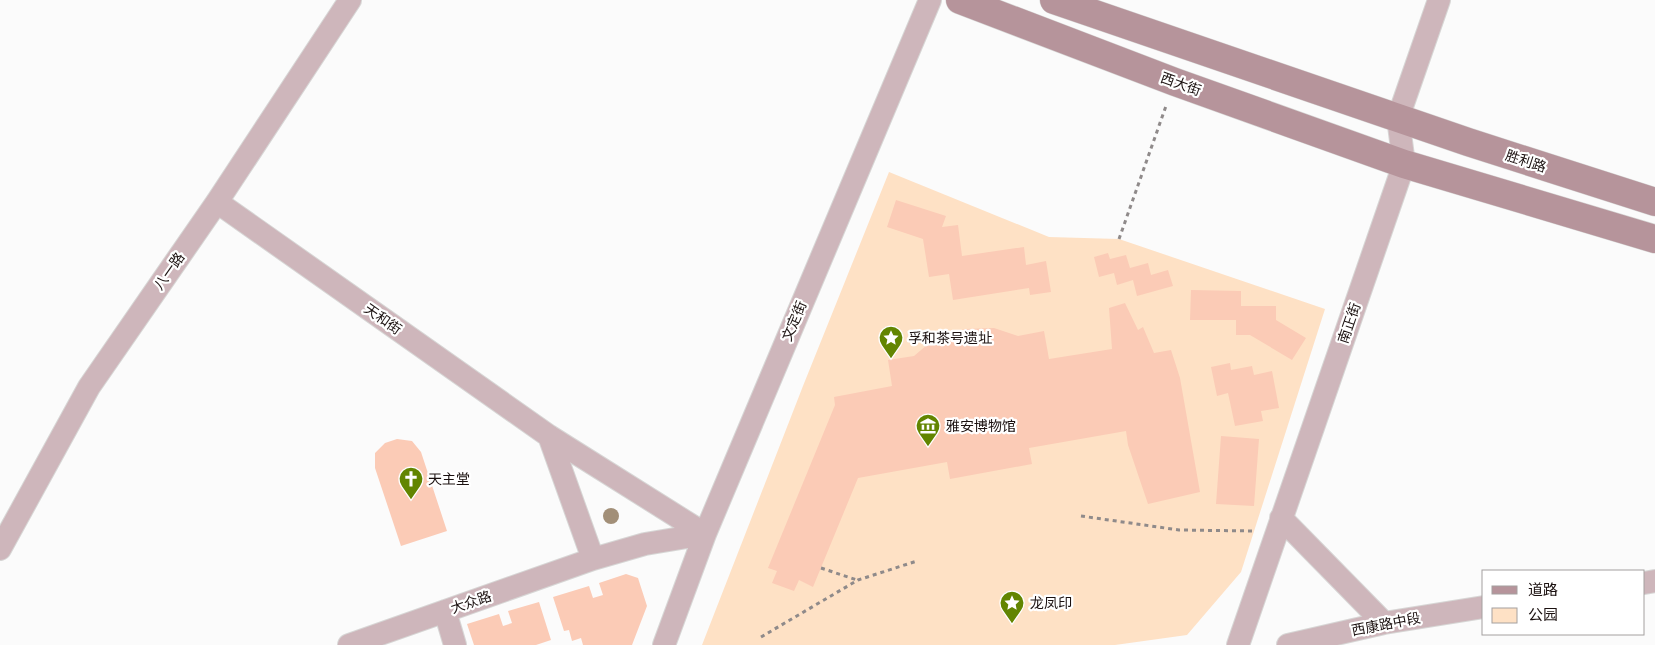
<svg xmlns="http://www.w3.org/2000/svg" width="1655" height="645" viewBox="0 0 1655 645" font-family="'Asap Condensed','Noto Sans SC',sans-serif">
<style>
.green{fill:#fee1c5}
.building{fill:#fbcbb6}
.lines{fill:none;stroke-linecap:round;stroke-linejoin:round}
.minor-casing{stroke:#d7d6d5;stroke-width:24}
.secondary-casing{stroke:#d7d6d5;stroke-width:29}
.path{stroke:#8f8a8a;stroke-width:3;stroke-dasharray:4 4;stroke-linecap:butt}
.minor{stroke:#ceb6bb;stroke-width:22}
.secondary{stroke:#b6949b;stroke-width:28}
.tree{fill:#a28f78}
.labels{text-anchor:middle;stroke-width:4.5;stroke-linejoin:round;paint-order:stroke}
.street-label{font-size:14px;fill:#1b1110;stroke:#fff}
.poi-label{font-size:14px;fill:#1b1110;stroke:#fff;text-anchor:start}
</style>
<rect width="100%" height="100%" fill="#fbfbfb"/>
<path class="green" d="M889,172l160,65 70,2 206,70 -84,263 -54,63 -72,10h-413l101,-259z"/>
<path class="building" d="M896,200l50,16 -4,11 16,-2 4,31 62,-9 2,18 20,-4 5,31 -21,3 -1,-7 -76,12 -4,-26 -20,3 -6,-38 -36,-12z
M1108,253l2,6 16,-4 4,13 18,-5 3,12 17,-5 5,16 -36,10 -4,-16 -16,5 -3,-12 -15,4 -5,-20z
M1191,290l50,1v15h35v14l30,18 -14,22 -42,-25h-14v-15h-46z
M1125,303l13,27 5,-3 11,26 17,-3 9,28 20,114 -52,12 -20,-59 -2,-14 -97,17 3,16 -82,15 -3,-17 -89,16 -45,109 -14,-7 -5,11 -22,-8 5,-12 -9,-3 67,-163 -1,-8 58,-11 -4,-26 26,-4 20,-17 31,-10 29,-1 24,8 26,-5 5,28 63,-10 -3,-41z
M1230,363l1,7 21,-4 2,9 18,-4 7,37 -18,3 2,10 -28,5 -7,-33 -11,3 -6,-29z
M1221,436l38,3 -5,67 -38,-2z
M397,439l15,2 9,11 26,79 -46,15 -26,-78v-15l10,-10z
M626,574l12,4 9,28 -15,39h-49l-2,-7 -9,3 -3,-11 -5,1 -11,-34 36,-11 4,12 10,-3 -4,-12z
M539,602l12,38 -15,5h-62l-7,-21 32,-10 4,12 9,-3 -4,-12z"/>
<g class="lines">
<defs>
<path id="minor" d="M217,202l332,234 156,98
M549,436l44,123
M1281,518l103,105
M0,549l89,-162 128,-185 133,-202
M1644,583l11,-2
M445,611l10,34
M349,645l244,-86 52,-15 60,-10
M664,645l41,-111 225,-534
M1238,645l166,-481 -6,-46 41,-118
M1288,645l96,-22 100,-16"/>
<path id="secondary" d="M960,0l215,82 229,82 251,75
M1054,0l414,142 187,60"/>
</defs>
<use href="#minor" class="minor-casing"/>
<use href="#secondary" class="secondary-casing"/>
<path class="path" d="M1119,239l47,-133
M1081,516l98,14 75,1
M821,568l36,12
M761,637l97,-57 59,-19"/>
<use href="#minor" class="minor"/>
<use href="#secondary" class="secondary"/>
</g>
<circle class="tree" cx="611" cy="516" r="8"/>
<defs>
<symbol id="sight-pin" viewBox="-11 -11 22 30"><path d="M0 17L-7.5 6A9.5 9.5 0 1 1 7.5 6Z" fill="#628501" stroke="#fff"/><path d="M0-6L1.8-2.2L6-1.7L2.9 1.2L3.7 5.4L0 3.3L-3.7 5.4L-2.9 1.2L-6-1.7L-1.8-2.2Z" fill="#fff"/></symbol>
<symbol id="museum-pin" viewBox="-11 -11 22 30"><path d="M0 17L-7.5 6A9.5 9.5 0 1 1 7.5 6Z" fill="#628501" stroke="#fff"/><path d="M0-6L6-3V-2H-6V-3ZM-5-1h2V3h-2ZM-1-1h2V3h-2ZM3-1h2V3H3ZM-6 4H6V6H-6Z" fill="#fff"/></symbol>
<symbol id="church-pin" viewBox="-11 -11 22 30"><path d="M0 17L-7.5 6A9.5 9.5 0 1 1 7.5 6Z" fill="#628501" stroke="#fff"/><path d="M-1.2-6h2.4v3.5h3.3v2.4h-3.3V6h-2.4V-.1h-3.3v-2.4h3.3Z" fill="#fff"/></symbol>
</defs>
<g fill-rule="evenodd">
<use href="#sight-pin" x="877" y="324" width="28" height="38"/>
<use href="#museum-pin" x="914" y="412" width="28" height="38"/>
<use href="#church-pin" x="397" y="465" width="28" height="38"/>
<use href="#sight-pin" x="998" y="589" width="28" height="38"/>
</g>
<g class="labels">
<g class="street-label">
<text transform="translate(1181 84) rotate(20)" y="5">西大街</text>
<text transform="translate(1526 161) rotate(18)" y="5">胜利路</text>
<text transform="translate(169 271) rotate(-55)" y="5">八一路</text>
<text transform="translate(383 319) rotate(35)" y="5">天和街</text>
<text transform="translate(794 321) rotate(-67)" y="5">文定街</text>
<text transform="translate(1349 323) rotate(-71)" y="5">南正街</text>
<text transform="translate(471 602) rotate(-19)" y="5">大众路</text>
<text transform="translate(1386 624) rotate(-11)" y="5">西康路中段</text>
</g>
<g class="poi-label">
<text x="908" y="343">孚和茶号遗址</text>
<text x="946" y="431">雅安博物馆</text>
<text x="428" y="484">天主堂</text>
<text x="1030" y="608">龙凤印</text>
</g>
</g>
<rect x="1482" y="570" width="162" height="65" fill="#ffffff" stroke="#a4a09f"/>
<rect x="1492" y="586" width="25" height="8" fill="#b6949b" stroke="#a4a09f"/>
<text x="1528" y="595" font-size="15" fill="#1b1110">道路</text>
<rect x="1492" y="608" width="25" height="15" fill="#fee1c5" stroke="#a4a09f"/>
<text x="1528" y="620" font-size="15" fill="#1b1110">公园</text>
</svg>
